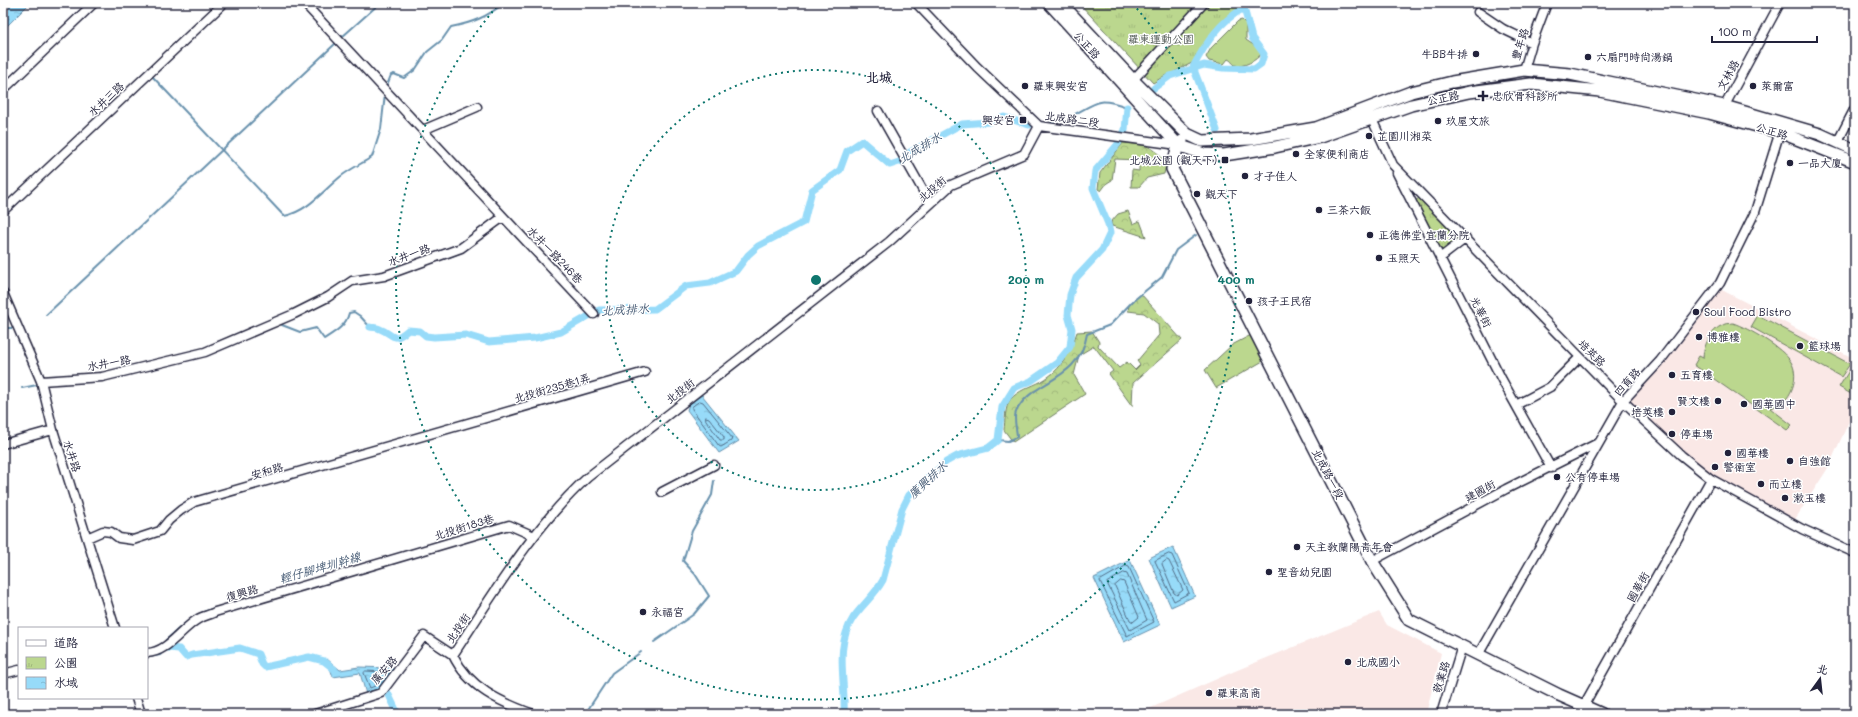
<svg xmlns="http://www.w3.org/2000/svg" width="1858" height="717" viewBox="0 0 1858 717" font-family="Mali,'LXGW WenKai TC',sans-serif">
<style>
.built{fill:#fae8e6}
.grass{fill:#bbd78e;stroke:#6e7c64}
.forest{fill:url(#forest-crowns);stroke:#6e7c64}
.park{fill:url(#park-tufts);stroke:#6e7c64}
.water{fill:url(#water-ripples);stroke:#6891ad}
.lines{fill:none;stroke-linecap:round;stroke-linejoin:round}
.shore{stroke:#516c87;stroke-width:1}
.stream{stroke:#6891ad;stroke-width:2}
.canal{stroke:#97dbf9;stroke-width:7}
.street-casing{stroke:#22223b;stroke-width:11}
.secondary-casing{stroke:#22223b;stroke-width:14}
.street{stroke:#fff;stroke-width:8}
.secondary{stroke:#fff;stroke-width:11}
.ring{fill:none;stroke:#0f766e;stroke-width:2;stroke-dasharray:2 4}
.poi-dot{fill:#22223b;stroke:#fff;stroke-width:1.5}
.labels{text-anchor:middle;stroke-width:3;stroke-linejoin:round;paint-order:stroke}
.park-label{font-size:11px;fill:#505854;stroke:#fff}
.street-label{font-size:11px;fill:#22223b;stroke:#fff}
.poi-label{font-size:11px;fill:#22223b;stroke:#fff;text-anchor:start}
.water-label{font-size:12px;font-style:italic;fill:#455a74;stroke:#fff}
.quarter-label{font-size:13px;font-weight:bold;fill:#22223b;stroke:#fff}
.centre{fill:#0f766e;stroke:#fff;stroke-width:2}
.ring-label{font-size:12px;text-anchor:middle;font-weight:bold;fill:#0f766e;stroke:#fff;stroke-width:3;stroke-linejoin:round;paint-order:stroke}
</style>
<defs>
<pattern id="forest-crowns" width="20" height="18" patternUnits="userSpaceOnUse"><rect width="20" height="18" fill="#bbd78e"/><path d="M2 6a3 3 0 1 1 6 0M12 15a3 3 0 1 1 6 0" fill="none" stroke="#a0b87b"/></pattern>
<pattern id="park-tufts" width="24" height="20" patternUnits="userSpaceOnUse"><rect width="24" height="20" fill="#bbd78e"/><path d="M3 7l-1-3M5 7V3M7 7l1-3M15 17l-1-3M17 17v-4M19 17l1-3" fill="none" stroke="#a0b87b"/></pattern>
<pattern id="water-ripples" width="26" height="14" patternUnits="userSpaceOnUse"><rect width="26" height="14" fill="#97dbf9"/><path d="M2 4q2-2 4 0t4 0M15 11q2-2 4 0t4 0" fill="none" stroke="#82bcd6"/></pattern>
</defs>
<rect width="100%" height="100%" fill="#fff"/>
<filter id="ink" filterUnits="userSpaceOnUse"><feTurbulence type="fractalNoise" baseFrequency=".025" numOctaves="2"/><feDisplacementMap in="SourceGraphic" scale="8" xChannelSelector="R" yChannelSelector="G"/><feConvolveMatrix kernelMatrix="1 2 1 2 8 2 1 2 1" color-interpolation-filters="sRGB"/></filter>
<g filter="url(#ink)">
<path class="built" d="M1720,289l135,70v49l-27,60 -34,53 -87,-49 -78,-72z
M1379,612l8,13 54,28 -15,61h-289l98,-43z"/>
<path class="grass" d="M1242,20l4,4v16l12,8 3,6c-4,6 -18,14 -26,11 -2,-1 -4,-5 -7,-6l-4,5 -15,-3 -3,-4 5,-9 27,-27z
M1758,315l92,49 -9,13 -90,-50z
M1733,323c15,5 50,25 58,39 8,13 2,33 -10,42 -3,2 -7,2 -11,4l22,17 -5,5 -93,-65 5,-9 4,2c0,-11 8,-29 20,-33 2,-2 7,-1 10,-2z
M1251,335l12,26 -47,27 -11,-18 27,-25z
M1852,366l3,2v19l-4,7 -12,-7z"/>
<path class="forest" d="M1123,143c23,2 31,1 43,22l-2,9 -17,4 -8,9h-8l1,-17 7,1v-11l-24,-1 -3,21 -5,3 -6,8 -3,-2 2,-16z
M1128,211l5,13 7,-3 6,16 -34,-11 -1,-4 7,-8z
M1141,294l41,46 -49,43 -1,23 -23,-32 4,-3 -19,-25 -15,9 -5,20 11,19 -72,48 -9,-12c1,-9 1,-23 6,-30 8,-10 21,-13 32,-19 20,-12 28,-28 35,-49l15,-1 7,11 -1,4 21,22 8,-6 8,8 5,-5 -3,-4 22,-26 -1,-11 -14,-11 -16,-2 1,-6z"/>
<path class="park" d="M1079,3h162l-1,5 -31,29 -13,24 -26,13 -6,2 -11,7z
M1424,195l42,43 -26,20 -27,-56z"/>
<path class="water" d="M3,3h27l-27,27z
M702,395l37,46 -20,12 -32,-43 2,-6z
M1173,547l22,49 -24,11 -22,-49z
M1130,560l30,65 -36,17 -30,-64z
M327,659l13,11 19,-3 32,1 5,2 -19,20 -11,4 -6,-21 -27,4z"/>
<g class="lines">
<path class="shore" d="M700,401l3,1 29,36 -1,3 -10,6 -2,-1 -27,-37v-2z
M706,417l3,1 15,19v3h-4l-14,-20z
M1169,554l3,1 17,38 -15,8 -19,-40z
M1167,560l2,1 14,29 -6,5 -3,-2 -12,-29z
M1126,566l3,1 25,55 -27,14 -27,-55z
M1124,573l3,1 20,46 -17,10 -23,-47z
M1121,581l3,1 15,35 -6,5 -3,-2 -15,-34z
M366,671l18,1 2,2 -11,12 -5,2 -6,-15z"/>
<path class="stream" d="M342,37l38,-34
M151,75l133,141c23,-4 39,-25 56,-39 10,-8 21,-13 32,-20l9,-28 4,-35
M386,88l5,-13 3,-1 10,4 11,-8 12,-18 15,-12 9,-13c21,-4 36,-10 53,-24
M1075,114c25,-14 25,-16 52,-7
M1050,123l9,-3
M449,257l13,-5 38,-28
M46,315l290,-272
M282,325l18,7 16,-4 8,11c11,-7 22,-13 25,-26l5,-1 6,4 10,11
M3,328h13
M22,388l15,-3
M998,440l10,1 9,-4c0,-7 -4,-19 -1,-25 15,-33 63,-29 71,-78l23,-9 23,-24 29,-24 14,-27 20,-15
M654,642l40,-28 15,-18 -14,-22 -12,-13 9,-30 20,-36 2,-14
M167,643l-1,-3c16,-14 27,-26 49,-32
M148,657l12,-2 4,-4
M585,714l27,-41 29,-21"/>
<path class="canal" d="M1154,88l16,-12 34,-11 19,3 31,1 7,-5 3,-10 -12,-16 -8,-30 1,-5
M1217,130l-24,-63c13,-24 26,-45 51,-59
M370,327c3,1 7,0 10,2 14,5 12,15 28,1l12,1 6,5 8,1 32,-2 23,7 46,-4 26,-6 38,-22 56,-1 31,-23 24,-3 26,-12 12,-16 10,-9 46,-24 8,-32 28,-20 7,-19 15,-10 28,24 12,-4 8,-9 52,-28 27,-2 15,-5 25,8
M168,648l11,1 7,8 6,-2 48,-7 18,6 4,10 3,3 44,-10 15,4 10,8
M387,691l11,23
M844,714c2,-33 -10,-66 9,-96 9,-13 22,-23 30,-38l19,-71 7,-14 37,-33 11,-6 31,-8 10,-8 4,-33 12,-19 17,-7 26,-18 13,-16 2,-18 -4,-14 2,-20 6,-17 26,-28 8,-17 -2,-9 -15,-36 2,-17 23,-27 7,-14 2,-23"/>
<defs>
<path id="street" d="M304,3l290,311
M916,3l61,64 62,59 139,19
M1478,12l25,17 29,14
M1524,70l8,-27 15,-40
M1133,80l71,-77
M3,90l91,-87
M1723,109l57,-106
M878,111l52,92
M1370,115l23,50 230,236 58,54 30,24 91,50 53,24
M423,130l54,-23
M1838,141l17,-33
M1397,173l105,207 49,88
M3,211l221,-208
M1440,258l26,-20
M3,293l38,88 12,49 62,198
M41,381l61,-4 103,-25 89,-38 34,-17 24,-16 32,-5 77,-28 42,-31
M1516,405l34,-18 30,-30
M3,444l50,-14
M662,492l52,-27
M87,538l16,-7 8,1 8,6 14,2 27,-9 9,-11 12,-10 13,-8 451,-130
M1372,561l134,-72 92,-46
M147,653c21,-1 34,-24 51,-34 5,-3 12,-4 17,-7l294,-87 25,11
M1478,655l145,-254 37,-40 60,-78 35,-71 26,-84
M3,674l16,-4
M136,698l5,16
M1584,705l127,-226
M315,714l66,-21 43,-57 29,19
M533,714c-33,-12 -64,-26 -80,-59 41,-62 80,-128 135,-178l301,-235 62,-57 73,-31 15,-28
M1441,714l21,-68"/>
<path id="secondary" d="M1049,3l129,142 26,9 20,1 51,-8 45,-10 91,-32 58,-13 62,-8 69,7 109,22 70,19 76,30
M1061,3l72,77 54,54 15,7 49,-2 65,-11 95,-36 41,-10 72,-12 46,4 154,32 96,28 35,16
M1182,141l-4,4 -6,24 200,392 37,59 150,75 43,19"/>
</defs>
<use href="#street" class="street-casing"/>
<use href="#secondary" class="secondary-casing"/>
<use href="#street" class="street"/>
<use href="#secondary" class="secondary"/>
</g>
</g>
<g class="ring">
<circle cx="816" cy="280" r="210"/>
<path d="M1133 4A420 420 0 1 1 499 4"/>
</g>
<g class="poi-dot">
<circle cx="1476" cy="54" r="4"/>
<circle cx="1588" cy="57" r="4"/>
<circle cx="1025" cy="86" r="4"/>
<circle cx="1753" cy="86" r="4"/>
<path d="M1481 90h4v4h4v4h-4v4h-4v-4h-4v-4h4z"/>
<rect x="1019" y="116" width="8" height="8" rx="2"/>
<circle cx="1438" cy="121" r="4"/>
<circle cx="1369" cy="136" r="4"/>
<circle cx="1296" cy="154" r="4"/>
<rect x="1221" y="156" width="8" height="8" rx="2"/>
<circle cx="1790" cy="163" r="4"/>
<circle cx="1245" cy="176" r="4"/>
<circle cx="1197" cy="194" r="4"/>
<circle cx="1319" cy="210" r="4"/>
<circle cx="1370" cy="235" r="4"/>
<circle cx="1379" cy="258" r="4"/>
<circle cx="1249" cy="301" r="4"/>
<circle cx="1696" cy="312" r="4"/>
<circle cx="1699" cy="337" r="4"/>
<circle cx="1800" cy="346" r="4"/>
<circle cx="1672" cy="375" r="4"/>
<circle cx="1718" cy="401" r="4"/>
<circle cx="1744" cy="404" r="4"/>
<circle cx="1672" cy="412" r="4"/>
<circle cx="1672" cy="434" r="4"/>
<circle cx="1728" cy="453" r="4"/>
<circle cx="1790" cy="461" r="4"/>
<circle cx="1715" cy="467" r="4"/>
<circle cx="1557" cy="477" r="4"/>
<circle cx="1761" cy="484" r="4"/>
<circle cx="1785" cy="498" r="4"/>
<circle cx="1297" cy="547" r="4"/>
<circle cx="1269" cy="572" r="4"/>
<circle cx="643" cy="612" r="4"/>
<circle cx="1348" cy="662" r="4"/>
<circle cx="1209" cy="693" r="4"/>
</g>
<g class="labels">
<g class="park-label">
<text x="1161" y="43">羅東運動公園</text>
</g>
<g class="street-label">
<text transform="translate(1520 44) rotate(-73)" y="4">豐年路</text>
<text transform="translate(1087 45) rotate(48)" y="4">公正路</text>
<text transform="translate(1728 75) rotate(-61)" y="4">文林路</text>
<text transform="translate(1443 98) rotate(-12)" y="4">公正路</text>
<text transform="translate(106 99) rotate(-43)" y="4">水井三路</text>
<text transform="translate(1072 119) rotate(8)" y="4">北成路二段</text>
<text transform="translate(1772 131) rotate(17)" y="4">公正路</text>
<text transform="translate(932 189) rotate(-41)" y="4">北投街</text>
<text transform="translate(409 255) rotate(-20)" y="4">水井一路</text>
<text transform="translate(555 255) rotate(46)" y="4">水井一路246巷</text>
<text transform="translate(1481 312) rotate(63)" y="4">光華街</text>
<text transform="translate(1592 353) rotate(45)" y="4">培英路</text>
<text transform="translate(109 363) rotate(-10)" y="4">水井一路</text>
<text transform="translate(1627 382) rotate(-48)" y="4">四育路</text>
<text transform="translate(552 388) rotate(-16)" y="4">北投街235巷1弄</text>
<text transform="translate(680 391) rotate(-38)" y="4">北投街</text>
<text transform="translate(72 456) rotate(72)" y="4">水井路</text>
<text transform="translate(267 471) rotate(-16)" y="4">安和路</text>
<text transform="translate(1328 474) rotate(62)" y="4">北成路一段</text>
<text transform="translate(1480 491) rotate(-29)" y="4">建國街</text>
<text transform="translate(464 527) rotate(-17)" y="4">北投街183巷</text>
<text transform="translate(1638 587) rotate(-61)" y="4">國華街</text>
<text transform="translate(242 593) rotate(-16)" y="4">復興路</text>
<text transform="translate(458 628) rotate(-56)" y="4">北投街</text>
<text transform="translate(384 670) rotate(-49)" y="4">廣安路</text>
<text transform="translate(1441 677) rotate(-73)" y="4">敬業路</text>
</g>
<g class="poi-label">
<text x="1468" y="58" text-anchor="end">牛BB牛排</text>
<text x="1596" y="61">六扇門時尚湯鍋</text>
<text x="1033" y="90">羅東興安宮</text>
<text x="1761" y="90">萊爾富</text>
<text x="1492" y="100">忠欣骨科診所</text>
<text x="1015" y="124" text-anchor="end">興安宮</text>
<text x="1446" y="125">玖屋文旅</text>
<text x="1377" y="140">芷園川湘菜</text>
<text x="1304" y="158">全家便利商店</text>
<text x="1217" y="164" text-anchor="end">北城公園 (觀天下)</text>
<text x="1798" y="167">一品大廈</text>
<text x="1253" y="180">才子佳人</text>
<text x="1205" y="198">觀天下</text>
<text x="1327" y="214">三茶六飯</text>
<text x="1378" y="239">正德佛堂 宜蘭分院</text>
<text x="1387" y="262">玉照天</text>
<text x="1257" y="305">孩子王民宿</text>
<text x="1704" y="316">Soul Food Bistro</text>
<text x="1707" y="341">博雅樓</text>
<text x="1808" y="350">籃球場</text>
<text x="1680" y="379">五育樓</text>
<text x="1710" y="405" text-anchor="end">賢文樓</text>
<text x="1752" y="408">國華國中</text>
<text x="1664" y="416" text-anchor="end">培英樓</text>
<text x="1680" y="438">停車場</text>
<text x="1736" y="457">國華樓</text>
<text x="1798" y="465">自強館</text>
<text x="1723" y="471">警衛室</text>
<text x="1565" y="481">公有停車場</text>
<text x="1769" y="488">而立樓</text>
<text x="1793" y="502">漱玉樓</text>
<text x="1305" y="551">天主教蘭陽青年會</text>
<text x="1277" y="576">聖音幼兒園</text>
<text x="651" y="616">永福宮</text>
<text x="1356" y="666">北成國小</text>
<text x="1217" y="697">羅東高商</text>
</g>
<g class="water-label">
<text transform="translate(920 148) rotate(-31)" y="4">北成排水</text>
<text transform="translate(625 310) rotate(-3)" y="4">北成排水</text>
<text transform="translate(928 480) rotate(-43)" y="4">廣興排水</text>
<text transform="translate(320 568) rotate(-16)" y="4">輕仔腳埤圳幹線</text>
</g>
<g class="quarter-label">
<text x="879" y="82">北城</text>
</g>
</g>
<circle cx="816" cy="280" r="6" class="centre"/>
<g class="ring-label">
<text x="1026" y="284">200 m</text>
<text x="1236" y="284">400 m</text>
</g>
<rect width="1858" height="717" fill="none" stroke="#fff" stroke-width="16"/>
<rect x="8" y="8" width="1842" height="701" fill="none" stroke="#22223b" stroke-width="1.5" filter="url(#ink)"/>
<rect x="18" y="627" width="130" height="72" fill="#ffffff" stroke="#a7a7b1"/>
<rect x="26" y="640" width="20" height="6" fill="#ffffff" stroke="#a7a7b1"/>
<text x="54" y="647" font-size="12" fill="#22223b">道路</text>
<rect x="26" y="657" width="20" height="12" fill="url(#park-tufts)" stroke="#a7a7b1"/>
<text x="54" y="667" font-size="12" fill="#22223b">公園</text>
<rect x="26" y="677" width="20" height="12" fill="url(#water-ripples)" stroke="#a7a7b1"/>
<text x="54" y="687" font-size="12" fill="#22223b">水域</text>
<g transform="translate(1820 679) rotate(15)" stroke="#ffffff" stroke-width="3" paint-order="stroke">
<path d="M0-3L7 15L0 10L-7 15Z" fill="#22223b"/>
<text y="-6" font-size="11" font-weight="bold" text-anchor="middle" fill="#22223b">北</text>
</g>
<path d="M1712 36v6h105v-6" fill="none" stroke="#22223b" stroke-width="2"/>
<text x="1718" y="36" font-size="12" fill="#22223b" stroke="#ffffff" stroke-width="3" paint-order="stroke">100 m</text>
</svg>
